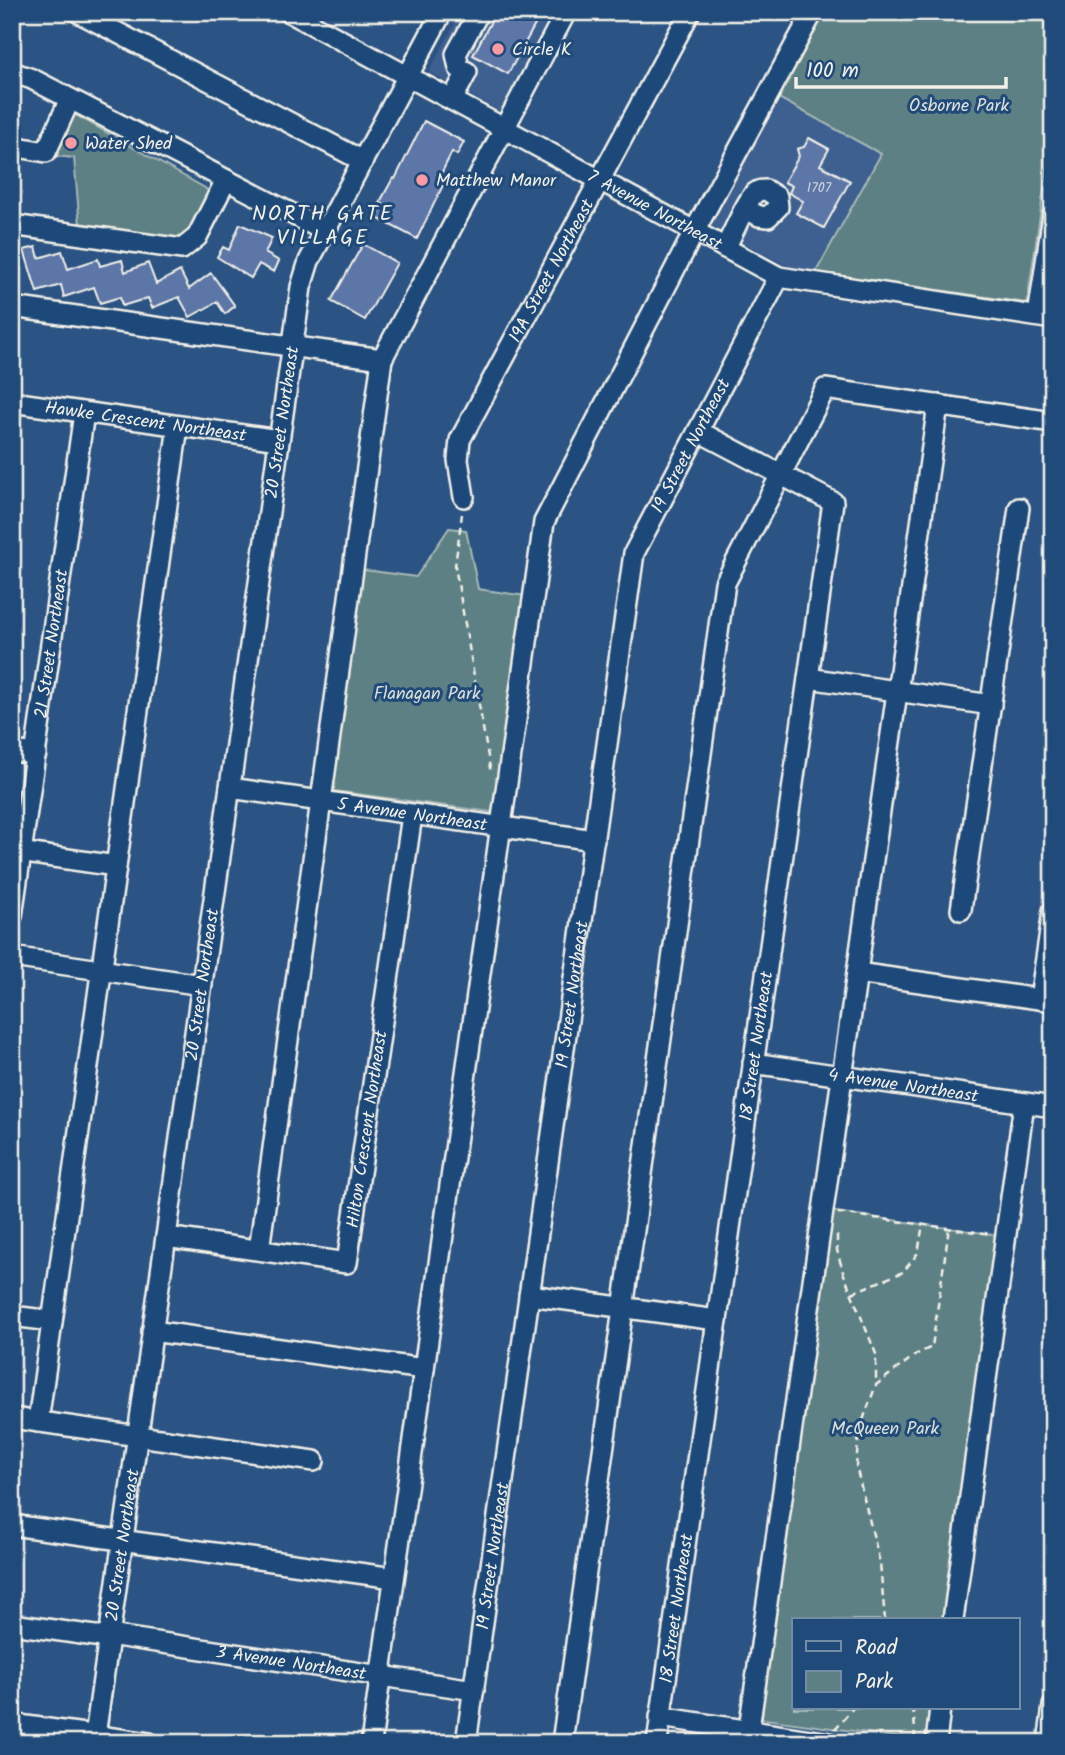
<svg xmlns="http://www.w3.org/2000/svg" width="1065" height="1755" viewBox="0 0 1065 1755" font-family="Kalam,sans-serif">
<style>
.built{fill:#3e6190}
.green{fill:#5d8084;stroke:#a8b8b6;stroke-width:2}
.building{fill:#5d76a8;stroke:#f4f1e8;stroke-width:2}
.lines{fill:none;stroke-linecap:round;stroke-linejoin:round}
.minor-casing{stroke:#f4f1e8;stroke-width:24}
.path{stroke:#f4f1e8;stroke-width:2.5;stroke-dasharray:7 5;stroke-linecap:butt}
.minor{stroke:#1f4a7a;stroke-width:19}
.poi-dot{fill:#ff9aa2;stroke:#1f4a7a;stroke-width:2.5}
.labels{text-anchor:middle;stroke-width:6;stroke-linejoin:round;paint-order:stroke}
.number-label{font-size:14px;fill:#ced2d8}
.poi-label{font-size:18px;fill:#f4f1e8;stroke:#1f4a7a;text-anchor:start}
.park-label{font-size:18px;fill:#dde0d9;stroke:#1f4a7a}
.street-label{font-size:18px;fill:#f4f1e8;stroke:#1f4a7a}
.quarter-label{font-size:21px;letter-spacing:2px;fill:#f4f1e8;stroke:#1f4a7a}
</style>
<rect width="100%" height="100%" fill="#2b5383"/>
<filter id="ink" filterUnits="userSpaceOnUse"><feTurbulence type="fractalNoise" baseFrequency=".0143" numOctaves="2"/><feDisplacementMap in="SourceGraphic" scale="14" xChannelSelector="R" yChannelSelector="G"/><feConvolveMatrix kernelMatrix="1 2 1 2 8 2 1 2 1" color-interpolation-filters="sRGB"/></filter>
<g filter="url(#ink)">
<path class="built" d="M461,12h105l-56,105 -81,-45z
M778,98l103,56 -65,118 -23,-3 -84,-44z"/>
<path class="green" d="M818,12l235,1v115l-26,175 -211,-31 65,-118 -102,-56 -70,127 -6,-3z
M72,113l133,75 3,3c-3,15 -15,36 -26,47l-102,-12 -6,-68 -20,-2z
M449,528l17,2 12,59 49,7 -29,217 -171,-23 30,-221 59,8z
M829,1211l169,24 -54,385h-150v88h137l-4,33 -170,-23z"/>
<path class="building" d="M496,12h46l-34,62 -35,-19z
M424,121l40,21 -7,13 -5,-3 -12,24 6,3 -29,60 -40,-21 6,-14 -3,-2 13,-24 2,1z
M809,138l20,11 -9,16 30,16 -26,47 -28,-15 7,-12 -14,-8 3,-7 -8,-4 15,-26 -2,-7 7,-2z
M240,224l32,14 -7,15 14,8 -5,11 -15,-8 -8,14 -34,-21 6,-10 6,3z
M363,244l34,19 -32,57 -34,-19z
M36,247l3,11 23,-7 6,18 30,-10 2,7 22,-6 3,12 23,-9 8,21 24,-13 9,18 22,-16 24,33 -10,8 -8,-12 -27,15 -11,-20 -27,11 -4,-10 -26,8 -2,-9 -20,6 -6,-16 -30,10 -3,-12 -24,7 -13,-42z"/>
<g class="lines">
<defs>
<g id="minor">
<path d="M78,12l285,149"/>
<path id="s1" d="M289,12l490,265 274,42"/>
<path d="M12,72l20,7 293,152"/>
<path d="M452,100l15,-28 -8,-4 -3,-14 23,-42"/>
<path d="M12,146l34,6 24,-53"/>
<path d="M12,225l170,24 15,-12 29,-57"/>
<path d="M725,248c7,-12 21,-47 30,-55 4,-3 6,-3 11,-3l11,7 1,10 -10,10 -9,-1 -13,-7"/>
<path d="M12,307l370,52"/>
<path d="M1038,316l15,-101"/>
<path id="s2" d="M12,402l267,38"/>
<path id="s3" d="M464,497l-6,-37 2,-20 230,-428"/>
<path d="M808,678l183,27"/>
<path d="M12,751l24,3"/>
<path id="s4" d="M230,788l364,52"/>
<path d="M12,851l104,15"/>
<path d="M961,910l58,-402"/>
<path id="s5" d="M12,916l72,-503"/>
<path d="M12,957l190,28"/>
<path d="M857,973l196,28"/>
<path d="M1040,999l13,-88"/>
<path id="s6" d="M753,1063l300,44"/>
<path id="s7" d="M166,1237l181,26 65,-448"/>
<path d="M259,1250l123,-891 184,-347"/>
<path d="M529,1295l188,25"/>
<path d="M12,1316l40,5"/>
<path d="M152,1331l272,38"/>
<path d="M12,1418l302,43"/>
<path d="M38,1422l140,-996"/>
<path d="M12,1525l382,53"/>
<path d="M953,1620l71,-517"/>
<path d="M12,1624l97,14"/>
<path id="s8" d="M109,1635l365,55"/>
<path d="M660,1717l170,26"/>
<path d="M12,1724l137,19"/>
<path id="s9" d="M94,1743l207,-1456 8,-26 133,-249"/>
<path d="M371,1743l173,-1221 150,-290 119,-220"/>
<path id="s10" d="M466,1743l168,-1190 145,-276"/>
<path d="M562,1743l163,-1160 100,-194 228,33"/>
<path id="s11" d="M657,1743l176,-1241 -135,-71"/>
<path d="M747,1743l191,-1338"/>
<path d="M936,1743l4,-35"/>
<path d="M1048,1743l5,-37"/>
</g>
</defs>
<use href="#minor" class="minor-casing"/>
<path class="path" d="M462,514l-7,52 36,208
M838,1213l153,21
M837,1235v15l6,22 33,82v31
M852,1293l51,-21 15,-19 5,-29
M885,1620l-5,-57 -24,-97 3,-35 17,-46 41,-31 15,-7 17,-119
M913,1708l2,22 -1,13
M835,1729l18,-21"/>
<use href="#minor" class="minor"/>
</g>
</g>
<g class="poi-dot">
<circle cx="498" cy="49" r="7"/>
<circle cx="71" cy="143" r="7"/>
<circle cx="422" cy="180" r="7"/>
</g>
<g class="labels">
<g class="number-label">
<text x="819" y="192">1707</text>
</g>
<g class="poi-label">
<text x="512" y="55">Circle K</text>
<text x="85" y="149">Water Shed</text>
<text x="436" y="186">Matthew Manor</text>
</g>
<g class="park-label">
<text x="959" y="111">Osborne Park</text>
<text x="427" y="699">Flanagan Park</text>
<text x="885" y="1434">McQueen Park</text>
</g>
<g class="street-label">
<text dy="6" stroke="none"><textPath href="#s1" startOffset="416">7 Avenue Northeast</textPath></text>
<text dy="6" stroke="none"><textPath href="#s3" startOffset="250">19A Street Northeast</textPath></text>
<text dy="6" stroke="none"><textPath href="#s2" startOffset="135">Hawke Crescent Northeast</textPath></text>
<text dy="6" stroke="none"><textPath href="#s9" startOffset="1334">20 Street Northeast</textPath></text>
<text dy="6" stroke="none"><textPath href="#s10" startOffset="1323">19 Street Northeast</textPath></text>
<text dy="6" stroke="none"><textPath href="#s5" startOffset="275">21 Street Northeast</textPath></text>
<text dy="6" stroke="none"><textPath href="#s4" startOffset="184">5 Avenue Northeast</textPath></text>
<text dy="6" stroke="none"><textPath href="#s9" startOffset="766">20 Street Northeast</textPath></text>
<text dy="6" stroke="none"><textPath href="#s10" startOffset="756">19 Street Northeast</textPath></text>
<text dy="6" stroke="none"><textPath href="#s11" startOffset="704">18 Street Northeast</textPath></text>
<text dy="6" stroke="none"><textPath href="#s6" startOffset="152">4 Avenue Northeast</textPath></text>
<text dy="6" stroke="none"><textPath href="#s7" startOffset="318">Hilton Crescent Northeast</textPath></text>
<text dy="6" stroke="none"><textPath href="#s9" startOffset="200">20 Street Northeast</textPath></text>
<text dy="6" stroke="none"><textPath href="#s10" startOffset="189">19 Street Northeast</textPath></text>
<text dy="6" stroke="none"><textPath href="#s11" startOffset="136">18 Street Northeast</textPath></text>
<text dy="6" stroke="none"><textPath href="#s8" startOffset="184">3 Avenue Northeast</textPath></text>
</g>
<g class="quarter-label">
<text x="323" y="220">NORTH GATE<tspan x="323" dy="24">VILLAGE</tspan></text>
</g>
</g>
<rect width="1065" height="1755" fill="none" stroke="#1f4a7a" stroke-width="42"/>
<rect x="21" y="21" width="1023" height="1713" fill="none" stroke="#f4f1e8" stroke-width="2.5" filter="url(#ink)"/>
<rect x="792" y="1618" width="228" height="91" fill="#1f4a7a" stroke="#748da6" stroke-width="2"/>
<rect x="806" y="1641" width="35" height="10" fill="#1f4a7a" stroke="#748da6" stroke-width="2"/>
<text x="855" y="1654" font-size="21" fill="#f4f1e8">Road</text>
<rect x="806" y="1671" width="35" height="21" fill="#5d8084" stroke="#748da6" stroke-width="2"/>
<text x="855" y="1688" font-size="21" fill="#f4f1e8">Park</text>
<path d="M796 77v10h210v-10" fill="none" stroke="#f4f1e8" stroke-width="3.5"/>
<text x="806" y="77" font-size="21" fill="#f4f1e8" stroke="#1f4a7a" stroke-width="5" paint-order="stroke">100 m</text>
</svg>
